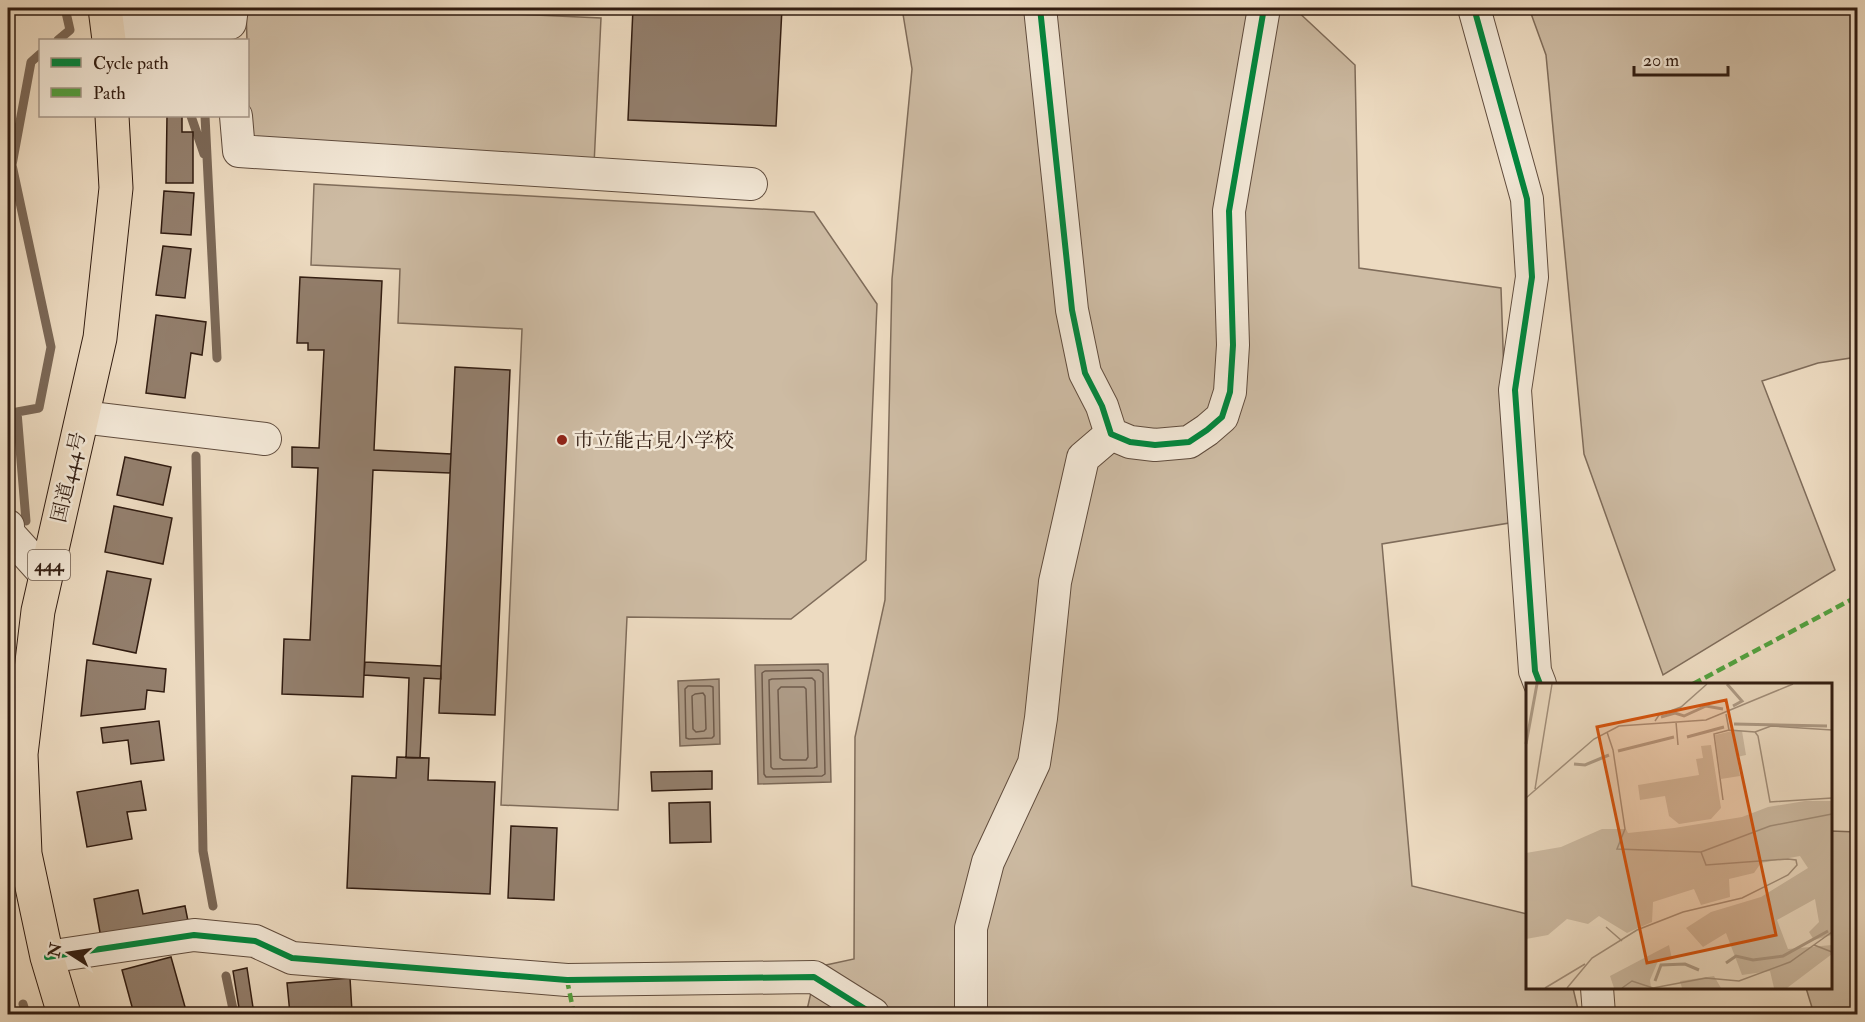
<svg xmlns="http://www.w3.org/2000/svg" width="1865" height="1022" viewBox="0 0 1865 1022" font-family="'IM FELL Double Pica','Noto Serif JP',serif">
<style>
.green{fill:#cdbba3;stroke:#7f6c5a;stroke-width:1.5}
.water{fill:#ad9a85;stroke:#7b6857;stroke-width:1.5}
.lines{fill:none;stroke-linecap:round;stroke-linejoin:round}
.shore{stroke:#6f5b4b;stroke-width:1.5}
.stream{stroke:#7b6857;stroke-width:9}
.building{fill:#937f6d;stroke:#311c11;stroke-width:1.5}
.minor-casing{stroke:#604c3d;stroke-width:34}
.highway-casing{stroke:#311c11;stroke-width:35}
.minor{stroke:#f3e8d7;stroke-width:32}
.highway{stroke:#eddbc1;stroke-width:33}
.quiet{stroke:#52a13f;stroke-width:4.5;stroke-dasharray:9 4.5;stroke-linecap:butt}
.cycleway-casing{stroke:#f3e8d7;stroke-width:10}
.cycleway{stroke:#00873e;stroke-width:6}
.poi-dot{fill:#8f2418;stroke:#f3e8d7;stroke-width:2}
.labels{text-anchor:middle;stroke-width:5;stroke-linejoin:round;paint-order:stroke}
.shield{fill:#f3e8d7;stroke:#6b594c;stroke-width:1.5}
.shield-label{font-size:18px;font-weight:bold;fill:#311c11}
.poi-label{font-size:20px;fill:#311c11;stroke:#f3e8d7;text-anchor:start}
.street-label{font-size:20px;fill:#311c11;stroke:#f3e8d7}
.inset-river{fill:none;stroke:#ad9a85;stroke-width:3}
.inset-road{fill:none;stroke:#a28f7b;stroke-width:1.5}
.view{fill:#d6530c;fill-opacity:0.15;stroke:#d6530c;stroke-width:3}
.inset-edge{fill:none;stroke:#311c11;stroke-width:3}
</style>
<rect width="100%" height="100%" fill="#eddbc1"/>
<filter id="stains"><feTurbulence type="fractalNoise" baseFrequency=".00333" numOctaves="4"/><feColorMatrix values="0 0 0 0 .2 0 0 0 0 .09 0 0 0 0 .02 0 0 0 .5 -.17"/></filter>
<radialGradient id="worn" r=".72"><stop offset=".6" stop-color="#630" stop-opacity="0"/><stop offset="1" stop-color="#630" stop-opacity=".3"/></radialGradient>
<path class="green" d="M246,8h202l1,3 152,7 -7,147 -344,-24z
M902,8h392l61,57 4,203 142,20 8,235 -127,21 30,342 115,28 1,74h45l6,26h-773l11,-47 37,-8 1,-222 30,-137 7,-321 20,-210z
M1529,8h328v349l-39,6 -56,18 73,189 -172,105 -79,-221 -38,-399z
M314,184l500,28 63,92 -11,256 -75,59 -164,-2 -9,193 -117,-5 21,-476 -124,-6 2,-54 -89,-4z
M1831,831l26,1v182h-43l-8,-26h24z"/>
<path class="water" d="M828,664l3,118 -73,2 -3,-119z
M719,679l1,65 -40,2 -2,-65z"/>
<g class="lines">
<path class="shore" d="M819,670l4,3 2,101 -3,2 -56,1 -2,-3 -2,-101 3,-2z
M812,678l3,3 2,86 -3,1 -41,1 -2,-2 -2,-87 3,-1z
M688,686h22l3,1 1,49 -2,2 -23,1 -3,-1 -1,-49z
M781,687h23l2,2 2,68 -2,3h-23l-3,-2 -2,-68z
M703,693l2,3 1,33 -2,2 -8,1 -3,-3 -1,-33 3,-2z"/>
<path class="stream" d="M58,40l12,-10 -5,-22
M191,116l13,38
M205,116l12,242
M196,456l7,395 10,55
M26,521l-9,-109 22,-4 12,-61 -39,-182 19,-103 9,-8
M226,976l8,38
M23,1004l3,10"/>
</g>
<path class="building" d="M633,8h149l-6,118 -148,-6z
M167,116h15v16h11v51h-27z
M164,191l30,2 -3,42 -30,-2z
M163,246l28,3 -6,49 -29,-3z
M300,277l82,4 -8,169 77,4 -1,19 -77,-3 -10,227 -81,-3 2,-55 26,1 8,-172 -26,-1v-20l27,1 5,-98h-16v-7h-11z
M156,315l50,7 -4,33 -11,-2 -6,45 -39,-5z
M455,367l55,3 -15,345 -56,-2z
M125,457l46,10 -8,38 -46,-10z
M114,506l58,12 -9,46 -58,-12z
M107,571l44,8 -15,74 -43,-9z
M87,660l79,9 -2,23 -17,-2 -2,19 -64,7z
M365,662l76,4v13l-17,-1 -4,80h-14l3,-80 -45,-3z
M159,721l5,39 -33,4 -3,-24 -25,3 -2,-15z
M397,757l32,1 -1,22 67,2 -5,112 -143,-6 5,-112 44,2z
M712,771v18l-60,2 -1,-19z
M141,781l5,29 -19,2 5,27 -45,8 -10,-55z
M710,802l1,40 -41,1 -1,-40z
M511,826l46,2 -3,72 -46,-2z
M138,890l5,24 42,-8 3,15 -87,17 -7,-39z
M171,957l16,57h-53l-12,-44z
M247,968l7,46h-14l-7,-43z
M350,978l2,34 -14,1v1h-48l-3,-31z"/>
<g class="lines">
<defs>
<path id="minor" d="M1040,8l32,302 13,63 17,33 9,28 19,8 25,3 34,-3 18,-12 15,-13 8,-25 3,-47 -4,-134 35,-203
M1474,8l53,191 5,78 -17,113 20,281 5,13
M108,25l122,-2 2,-15
M236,116l3,35 512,33
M82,417l183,22
M8,526v7l38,42
M47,957l147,-22 61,6 37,17 275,22 247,-3 59,37
M1597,988l2,26
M971,1014v-86l17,-66 46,-99 7,-45 14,-136 28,-124 28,-24"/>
<path id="highway" d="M105,8l4,32
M64,1014l-17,-57 -22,-103 -4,-100 17,-143 62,-273 16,-150 -4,-72"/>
</defs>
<use href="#minor" class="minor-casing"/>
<use href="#highway" class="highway-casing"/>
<use href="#minor" class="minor"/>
<use href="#highway" class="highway"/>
<path class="quiet" d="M1693,684l165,-88
M567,980l7,34"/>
<defs>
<path id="cycleway" d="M1040,8l32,302 13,63 17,33 9,28 19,8 25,3 34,-3 18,-12 15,-13 8,-25 3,-47 -4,-134 35,-203
M1474,8l53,191 5,78 -17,113 20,281 5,13
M47,957l147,-22 61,6 37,17 275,22 247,-3 59,37"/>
</defs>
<use href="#cycleway" class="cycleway-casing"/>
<use href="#cycleway" class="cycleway"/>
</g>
<circle class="poi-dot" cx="562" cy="440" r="6"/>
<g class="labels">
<rect class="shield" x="28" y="550" width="42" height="30" rx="4.5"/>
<g class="shield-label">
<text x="49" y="571">444</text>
</g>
<g class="poi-label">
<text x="574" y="447">市立能古見小学校</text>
</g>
<g class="street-label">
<text transform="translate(68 477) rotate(-77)" y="7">国道444号</text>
</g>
</g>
<g transform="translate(1526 683)">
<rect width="306" height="306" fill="#eddbc1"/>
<path d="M206,48h10l4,24 -9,2 3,19 -19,3 -6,-44zM185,62l10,63 -10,11 -32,5 -10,-8 -4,-20 -25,4 -2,-15 61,-10 -3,-16 7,-1 -2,-12zM279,118h27v134l-18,5 -5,-8 10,-10 -4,-23 -38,21 11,29 44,-4v9l-45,34h-13l-4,-17 -28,4 -16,-42 -23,14 -17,-19 25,-16 50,-15 47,-29 -8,-12 -39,7 -7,10 -25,6 1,18 -29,8 -7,-16 -41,13 -1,20 -25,11 -28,-17 -11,8 -21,-5 -19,16 -22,4v-86l35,-6 41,-18h24l2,4 46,-5 68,-11 26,-10zM143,262l3,14 -14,2 -8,19 1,8h-37l-4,-12zM188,293l7,12h-39l-2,-7z" fill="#cdbba3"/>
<path class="inset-river" d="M201,1l15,17 -9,5M135,34l14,-4 9,3 22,-10 17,3M208,41l93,2M161,54l37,-10M0,61l11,-60M92,68l56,-14M48,81l11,1 24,-10M200,280l10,-7 17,4 30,-4 45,-25M129,298l6,-16 24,-1 14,6"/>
<path class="inset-road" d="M200,31l3,16 26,2 3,4 12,66 62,-4M129,38l4,-6 22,-8 26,-23M150,39l2,23M81,49l6,18 12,79 -8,20 84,3M229,49l16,-6 61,4M9,106l17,-105M0,115l68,-59 25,-13 87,-6 87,-36M197,117l-9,-66 15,-4M175,169l69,-26 62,-12M80,244l16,14M288,262l18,7M19,305l40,-24M41,305l25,-30 45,-28 46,-18 59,-14 46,-23 9,-10 -1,-5 -8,-1 -82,6 -5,-13M96,305l10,-7 21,7 53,-10 33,3 51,-19 42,-30"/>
<path class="view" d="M200,17l50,235 -129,28 -50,-236z"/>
<rect width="306" height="306" class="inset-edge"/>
</g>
<rect width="1865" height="1022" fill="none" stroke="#eddbc1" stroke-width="30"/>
<rect x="9" y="9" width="1847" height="1004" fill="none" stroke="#311c11" stroke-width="3"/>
<rect x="15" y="15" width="1835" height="992" fill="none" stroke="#311c11" stroke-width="1.5"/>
<rect x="39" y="39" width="210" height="78" fill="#f3e8d7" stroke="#a59688" stroke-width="1.5"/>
<rect x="51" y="58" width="30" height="9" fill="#00873e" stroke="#a59688" stroke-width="1.5"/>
<text x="93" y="69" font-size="18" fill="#311c11">Cycle path</text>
<rect x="51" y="88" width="30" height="9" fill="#52a13f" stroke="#a59688" stroke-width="1.5"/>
<text x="93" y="99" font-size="18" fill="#311c11">Path</text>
<g transform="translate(69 953) rotate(282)" stroke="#f3e8d7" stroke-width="4.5" paint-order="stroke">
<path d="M0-4.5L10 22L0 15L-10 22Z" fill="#311c11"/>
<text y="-9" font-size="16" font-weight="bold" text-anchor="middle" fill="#311c11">N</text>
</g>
<path d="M1634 66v9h94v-9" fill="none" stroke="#311c11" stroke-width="3"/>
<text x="1643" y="66" font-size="18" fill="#311c11" stroke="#f3e8d7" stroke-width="4.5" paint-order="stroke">20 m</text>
<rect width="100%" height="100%" filter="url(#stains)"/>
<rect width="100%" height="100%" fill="url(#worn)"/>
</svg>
